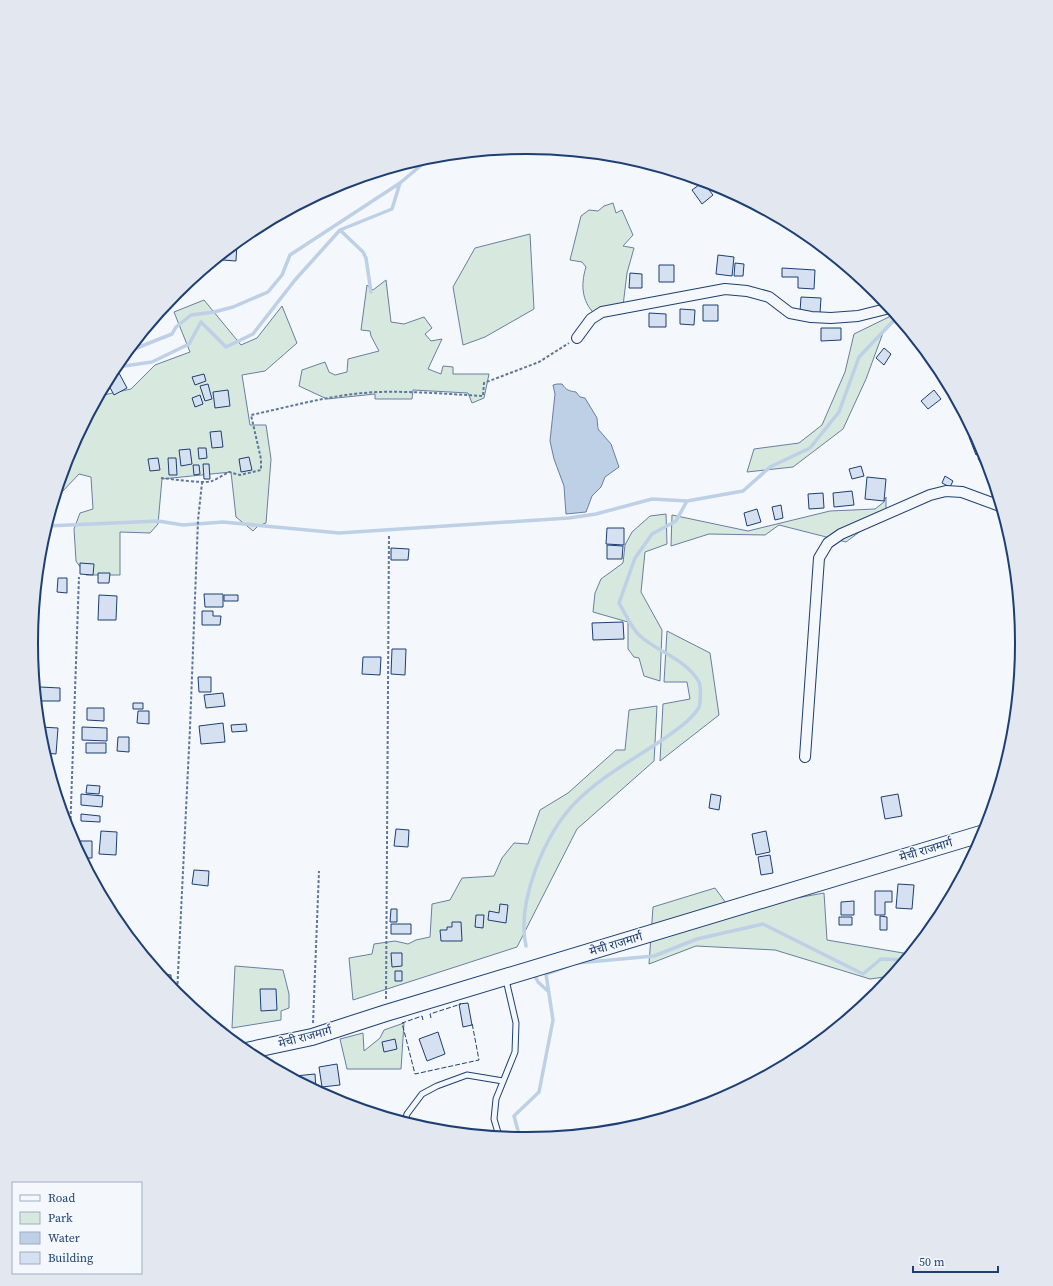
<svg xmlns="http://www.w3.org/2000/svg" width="1053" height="1286" viewBox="0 0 1053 1286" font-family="'Source Serif 4','Noto Sans Devanagari',serif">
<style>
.green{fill:#d7e8df;stroke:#687fa3}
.water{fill:#bed0e5;stroke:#687fa3}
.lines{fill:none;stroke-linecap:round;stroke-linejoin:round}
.stream{stroke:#bed0e5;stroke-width:3.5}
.building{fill:#d5e0f0;stroke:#1d3f73}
.service-casing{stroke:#1d3f73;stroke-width:7}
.minor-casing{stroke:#1d3f73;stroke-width:12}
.primary-casing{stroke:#1d3f73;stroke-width:18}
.path{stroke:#5e769c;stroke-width:2;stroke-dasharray:3 2;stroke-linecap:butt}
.service{stroke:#f4f7fb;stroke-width:5}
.minor{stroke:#f4f7fb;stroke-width:10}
.primary{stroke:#f4f7fb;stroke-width:16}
.fence{stroke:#1d3f73;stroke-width:1;stroke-dasharray:5 2;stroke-linecap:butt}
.labels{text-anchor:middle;stroke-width:3;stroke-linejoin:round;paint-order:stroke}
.street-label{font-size:12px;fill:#1d3f73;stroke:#f4f7fb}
.rim{fill:none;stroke:#1d3f73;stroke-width:2}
</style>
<rect width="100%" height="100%" fill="#f4f7fb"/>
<path class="green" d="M613,203l3,10 6,-3 11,25 -10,11 11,2 -7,25 -4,33 -25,11c-16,-13 -18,-31 -12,-50l-4,-5 -12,-2 11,-44 8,-6 9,1 6,-5z
M530,234l4,75 -49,28 -22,8 -10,-58 22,-39z
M386,280l5,42 13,2 20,-7 8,11 -7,6 6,7 11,-2 -14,30 13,5 2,-8 10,1v7h36l-5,24 -12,5 -4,-10 -55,-3 -1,9h-37v-5l-48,5 -28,-13 3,-16 23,-8 4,10 6,3 12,-3 1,-13 31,-8 -8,-15 -1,-5 -9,-1 6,-45 6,5z
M204,300l37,45 16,-7 25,-32 15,37 -32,28 -23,4 8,50h16l5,34 -5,64 -8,3 -5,5 -17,-14 -5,-45 -69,7 -4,45 -8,9 -30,-1v43h-34l-10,-14 -2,-32 6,-16 13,-4 -2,-32 -12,-3 -18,19h-4l12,-40 30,-57 32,-7 24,-24 35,-13 -16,-40z
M895,314l3,5 -14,11 -18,49 -23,50 -50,38 -46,5 7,-23 45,-6 23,-18 23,-53 9,-38z
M886,497v15l-40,30 -67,-17 -14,10 -56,-1 -38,12 1,-31 76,16 82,-20 45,-2 9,-7z
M666,514l1,30 -22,8 -4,40 21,38 -2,51 -16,-5 -5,-18 -5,-1 -6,-8v-27l-35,-10 2,-19 6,-14 22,-16 2,-18 7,-13 18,-16z
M667,631l43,22 9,62 -59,46 3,-57 27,-5 -3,-17h-23z
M657,706l-3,55 -77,68 -60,118 -164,53 -4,-42 23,-4 2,-10 21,-3 13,3 8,-4 14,-3 2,-33 18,-4 12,-22 32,-2 8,-18 12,-15 14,1 12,-34 28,-17 48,-43h9l4,-40z
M715,888l16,22 93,-17 3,47 82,14 -18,22 -21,3 -95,-29 -79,-4 -47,18 4,-57z
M235,966l48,4 6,24v14l-8,3v9l-49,8z
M404,1023l-3,46h-54l-7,-30 23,-6 1,18 16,-13 4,-8z"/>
<path class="water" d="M557,384h5c4,6 7,7 14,8l4,5 5,1 12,20 1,11 13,15 8,23 -14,10 -4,10 -9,9 -6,16 -20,2 -2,-28 -10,-27 -4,-18 5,-47 -2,-9z"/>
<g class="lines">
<path class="stream" d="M340,230l23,22 3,6 5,34
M129,351l43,-17 4,-7 15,-12 23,-3 19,-5 35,-15 14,-17 8,-20 110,-72
M112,372l12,-6 28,-4 37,-18 12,-22 25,25 27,-13 42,-54 45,-50 52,-21 8,-26 31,-26
M47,526l111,-5 25,4 40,-3 116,11 230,-15 27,-4 56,-15 35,2
M526,946c-10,-43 19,-114 50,-144 24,-25 57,-42 86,-62 13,-9 27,-18 36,-31 3,-4 3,-22 1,-27 -12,-22 -41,-30 -59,-46 -9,-8 -15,-23 -21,-33l16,-45 17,-24 24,-13 11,-20 56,-10 27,-24 40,-19 29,-36 20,-55 38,-40
M577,963l77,-7 43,-17 66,-15 100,50 18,-15 23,1
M534,974l4,8 11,10
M520,1138l-6,-22 25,-24 14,-72 -7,-46 22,-8"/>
</g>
<path class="building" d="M703,182l10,13 -11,9 -10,-14z
M237,242l-1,19 -13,-1v-6z
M718,255l16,2 -2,19 -16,-2z
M735,263l9,1 -1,12h-9z
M659,265h15v17h-15z
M782,268l33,2 -1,19 -16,-1v-11h-16z
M630,273l12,1v14h-13z
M801,297l20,1 -1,15 -20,-1z
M703,305h15v16h-15z
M680,309l15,1 -1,15 -14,-1z
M649,313l17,1v13h-17z
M821,328h20v12l-20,1z
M884,348l7,6 -7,11 -8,-7z
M119,373l8,15 -13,7 -7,-13 2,-4z
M204,374l2,7 -11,4 -3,-8z
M208,384l4,15 -7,2 -5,-15z
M228,390l2,16 -15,2 -2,-16z
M934,390l7,9 -13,10 -7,-8z
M200,395l3,9 -8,3 -3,-9z
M221,431l2,16 -11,1 -2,-16z
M974,435l9,17 -7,3 -7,-18z
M198,448h8l1,10 -8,1z
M190,449l2,15 -11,2 -2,-16z
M985,454l2,9 -5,3 -4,-8z
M249,457l3,13 -11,2 -2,-13z
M158,458l2,12 -10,1 -2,-12z
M168,458h8l1,17h-8z
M203,464h6l1,15h-6z
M193,465h6l1,9 -6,1z
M861,466l3,10 -12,3 -3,-10z
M945,476l8,5 -3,6 -8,-4z
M867,477l19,2 -2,22 -19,-2z
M852,491l2,14 -20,2 -1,-14z
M823,493l1,15 -15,1 -1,-15z
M781,505l2,13 -8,2 -3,-13z
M757,509l4,13 -14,4 -3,-13z
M607,528h17v17l-18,-1z
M607,545l16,1 -1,13h-15z
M391,548l18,1 -1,11h-17z
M80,563l14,1 -1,11 -13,-1z
M98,573h12l-1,10h-11z
M58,578h9v15l-10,-1z
M204,594h19v13h-18z
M99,595l18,1 -1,24h-18z
M224,595h14v6h-14z
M202,611h11v5h8l-1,9h-18z
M623,622l1,17 -31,1 -1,-17z
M392,649h14l-1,26 -14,-1z
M363,657h18l-1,18 -18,-1z
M198,677h13v15h-12z
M40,687l20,1v13h-21z
M223,693l2,13 -19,2 -2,-13z
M133,703h10v6h-10z
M87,708h17v13l-17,-1z
M138,711h11v13l-12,-1z
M223,723l2,19 -24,2 -2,-18z
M246,724l1,7 -15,1 -1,-7z
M41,727l17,1 -2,26 -11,-1 -5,-14z
M82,727l25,1v13l-25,-1z
M118,737h11v15l-12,-1z
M86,743h20v10h-20z
M87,785l13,1 -1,8 -13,-1z
M81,794l22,2 -1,11 -21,-2z
M711,794l10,2 -2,14 -10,-2z
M898,794l4,22 -17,3 -4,-22z
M81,814l19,2v6l-19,-1z
M396,829l13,1 -1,17 -14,-1z
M101,831l16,1 -1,23 -17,-1z
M766,831l4,21 -14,3 -4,-21z
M73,841h19v17h-10z
M770,855l3,18 -12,2 -3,-18z
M194,870l15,1 -1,15 -16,-2z
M898,884l16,1 -2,24 -16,-1z
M875,891h17v11h-7v13h-10z
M854,901v14h-13v-13z
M500,904l8,1 -2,18 -18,-3 1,-9 10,2z
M391,909h6v13h-7z
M476,915h8l-1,13 -8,-1z
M880,916l7,1v13h-7z
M839,917h13v8h-13z
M452,922h9l1,19h-21l-1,-11h7v-3h5z
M391,924h20v10h-20z
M391,953h11v13l-10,1z
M395,971h7v10h-7z
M162,974l9,1v7h-4z
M260,989h16l1,21 -16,1z
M468,1003l4,22 -9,2 -4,-23z
M438,1032l7,22 -18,7 -8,-22z
M395,1039l2,10 -13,3 -2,-10z
M337,1064l3,21 -18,2 -3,-20z
M315,1074l1,16 -20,-11 -1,-3z"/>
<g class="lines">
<defs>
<path id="service" d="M405,1121l2,-7 15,-20 15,-8 30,-11 36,6
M499,1136l-5,-17 2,-20 19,-47 1,-29 -10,-43"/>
<path id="minor" d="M577,338l14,-19 11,-7 123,-23 22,2 22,6 21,16 21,4 20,1 27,-2 32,-8
M805,757l14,-199 9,-15 13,-9 89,-39 16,-4 16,1 38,14"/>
<path id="primary" d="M246,1051l66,-14 74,-24 598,-180"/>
</defs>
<use href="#service" class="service-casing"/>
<use href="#minor" class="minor-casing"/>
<use href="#primary" class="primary-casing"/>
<path class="path" d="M161,478c13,1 41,6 51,3 5,-2 11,-6 17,-9l11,3 21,-5v-11l-10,-44c42,-9 83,-21 126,-23 35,-1 71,2 106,4l1,-13 55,-21 30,-19
M70,834l9,-257
M177,994l13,-266 8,-208 4,-37
M386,999l3,-465
M313,1023l6,-152"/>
<use href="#service" class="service"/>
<use href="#minor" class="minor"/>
<use href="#primary" class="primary"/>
<path class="fence" d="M431,1018l-1,-4 31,-10
M423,1020l-1,-4 -20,7 13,51 64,-14 -7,-37"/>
</g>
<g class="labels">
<g class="street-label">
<text transform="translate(926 850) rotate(-17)" y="4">मेची राजमार्ग</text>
<text transform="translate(616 944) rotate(-17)" y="4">मेची राजमार्ग</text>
<text transform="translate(305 1037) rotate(-15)" y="4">मेची राजमार्ग</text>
</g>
</g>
<path d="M0 0H1053V1286H0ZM526 154H527A488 488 0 0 1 1015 642V644A488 488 0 0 1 527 1132H526A488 488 0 0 1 38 644V642A488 488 0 0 1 526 154Z" fill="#e3e8f0" fill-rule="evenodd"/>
<path class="rim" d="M526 154H527A488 488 0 0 1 1015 642V644A488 488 0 0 1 527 1132H526A488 488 0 0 1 38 644V642A488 488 0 0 1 526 154Z"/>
<rect x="12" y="1182" width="130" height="92" fill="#f4f7fb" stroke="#9eadc5"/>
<rect x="20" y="1195" width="20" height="6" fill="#f4f7fb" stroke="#9eadc5"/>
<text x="48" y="1202" font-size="12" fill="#1d3f73">Road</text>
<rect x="20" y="1212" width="20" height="12" fill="#d7e8df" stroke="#9eadc5"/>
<text x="48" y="1222" font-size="12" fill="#1d3f73">Park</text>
<rect x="20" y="1232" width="20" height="12" fill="#bed0e5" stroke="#9eadc5"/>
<text x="48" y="1242" font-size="12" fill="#1d3f73">Water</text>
<rect x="20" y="1252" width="20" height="12" fill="#d5e0f0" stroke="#9eadc5"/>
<text x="48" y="1262" font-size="12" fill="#1d3f73">Building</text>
<path d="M913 1266v6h85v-6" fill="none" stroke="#1d3f73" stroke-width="2"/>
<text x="919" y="1266" font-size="12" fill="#1d3f73" stroke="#f4f7fb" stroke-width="3" paint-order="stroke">50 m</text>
</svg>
